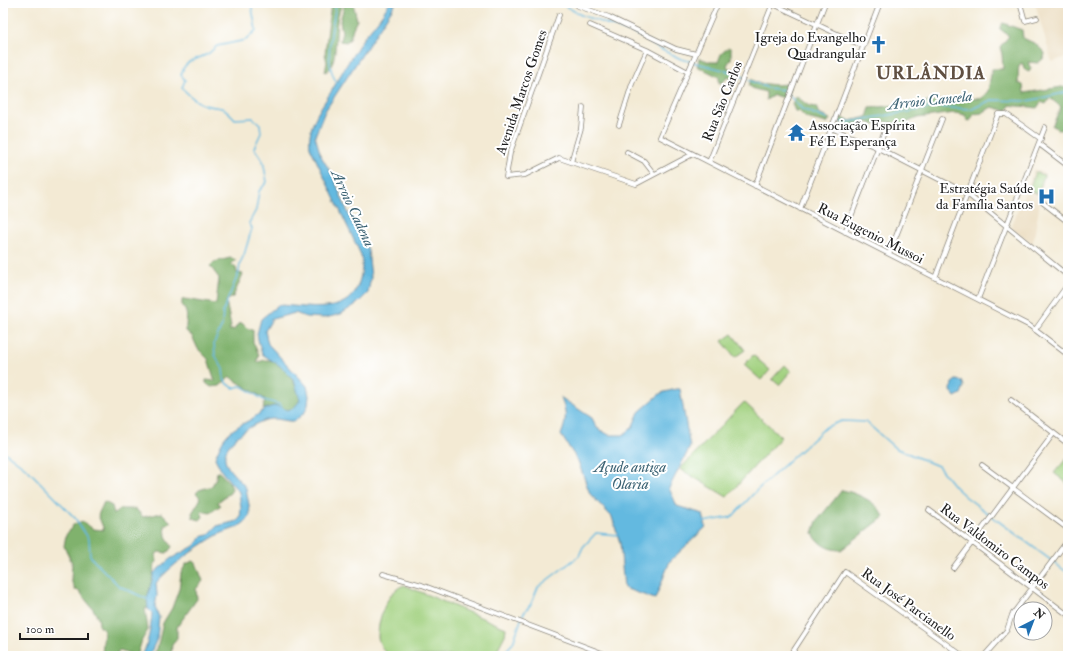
<svg xmlns="http://www.w3.org/2000/svg" width="1071" height="659" viewBox="0 0 1071 659" font-family="'IM FELL Double Pica',serif">
<style>
.built{fill:#e9d9ba}
.green{fill:#a0d07e;stroke:#5e764d}
.forest{fill:#80b26d;stroke:#4e6744}
.water{fill:#64b9e0;stroke:#406a7e}
.lines{fill:none;stroke-linecap:round;stroke-linejoin:round}
.stream{stroke:#64b9e0;stroke-width:1.5}
.minor-casing{stroke:#888378;stroke-width:5.5}
.minor{stroke:#fff;stroke-width:4}
.labels{text-anchor:middle;stroke-width:4;stroke-linejoin:round;paint-order:stroke}
.poi-label{font-size:14px;fill:#1c1c1c;stroke:#fff;text-anchor:end}
.street-label{font-size:14px;fill:#1c1c1c;stroke:#fff}
.water-label{font-size:15px;font-style:italic;fill:#3c6374;stroke:#fff}
.district-label{font-size:18px;font-weight:bold;letter-spacing:1px;fill:#605042;stroke:#fff}
</style>
<rect width="100%" height="100%" fill="#fff"/>
<filter id="ink" filterUnits="userSpaceOnUse"><feTurbulence type="fractalNoise" baseFrequency=".025" numOctaves="2"/><feDisplacementMap in="SourceGraphic" scale="8" xChannelSelector="R" yChannelSelector="G"/><feConvolveMatrix kernelMatrix="1 2 1 2 8 2 1 2 1" color-interpolation-filters="sRGB"/></filter>
<filter id="wash" filterUnits="userSpaceOnUse"><feTurbulence type="fractalNoise" baseFrequency=".012" numOctaves="4" result="noise"/><feDisplacementMap in="SourceGraphic" scale="16" xChannelSelector="R" yChannelSelector="G"/><feGaussianBlur stdDeviation="0.9" result="paint"/><feColorMatrix in="noise" values="0 0 0 0 0 0 0 0 0 0 0 0 0 0 0 0 0 1.4 0 .05"/><feComposite in="paint" operator="in"/></filter>
<g filter="url(#wash)">
<rect width="100%" height="100%" fill="#f3ead4"/>
<path class="built" d="M1035,3h33v53l-16,6z
M1034,169l11,4 -12,70 -22,-16z"/>
<path class="green" d="M1035,172l9,3 -6,19 -9,-4z
M732,334l13,16 -10,7 -13,-16z
M753,355l17,15 -9,10 -17,-15z
M785,365l6,6 -12,14 -7,-6z
M744,402l37,35 -54,60 -47,-28z
M1068,457v27l-14,-11z
M404,585l102,43 -1,7 -11,21h-105c-5,-4 -10,-12 -11,-19 0,-18 8,-45 26,-52z"/>
<path class="forest" d="M331,3h10c0,7 -4,12 -4,19 -2,11 1,46 -12,50l2,-10 -2,-8z
M345,3h8l4,17 -4,8 -3,11 -4,3 -6,-1 2,-9 -2,-11z
M1003,23l19,7 1,8 13,6 9,9 -1,5 -6,5 -10,-1 3,7 -2,3 -4,-2 -3,-7 -2,1c-3,6 -1,12 -2,19l5,2 1,8 44,-7v53l-4,-3 -1,-5 -11,-5 9,-19 -11,-9 -4,6 -5,-2 -4,6c-9,-2 -17,-1 -27,-3l-3,6 -15,-4 -10,6 -8,1 -4,7 -3,-1 -2,-5 -10,-2 -38,5 -15,7 -20,-4 -7,4 -8,-3 -14,2 -1,7 -6,-6 -7,-3 1,-5 9,4 18,-4 3,-9 96,-10 15,1 7,-8 4,-22h11l-1,-15 -2,-7 9,-11 -9,-7v-2z
M729,47l2,2v10l-4,6 1,3 13,3 -3,11 -10,-5 -5,5 -4,1v-6l-22,-11 3,-8 10,4h8l3,-8z
M751,79l7,4 18,2 10,-1 4,3 -3,9 -4,2 -9,-3 -8,5v-8l-12,-3 -5,-3z
M796,96l13,10 7,1 3,7 11,5 -3,4 -21,-5 -7,-7h-4l-3,-7z
M230,258l6,2 -5,4 5,4 1,5 6,1 -10,23 -7,4 5,25 -2,4h5l4,-6 4,-1 5,5 6,2v12l6,13 -2,7c3,0 6,-2 9,-2 16,-1 33,26 34,40l-4,7 -5,2 -5,1 -10,-4 -13,3 2,-10 -35,-22 -10,9 -9,1 -5,-4v-3l9,1 -7,-22 -10,-10 -6,-13 -6,-5c-1,-10 4,-17 -4,-25v-6l2,-1 32,5 3,-26 -9,-12 4,-4z
M217,472h2l11,11 2,6 -2,4 -11,8 -1,2 3,2 -11,8 -9,-2 2,6 -3,3 -7,-2 -1,-5 8,-13 -1,-4 -3,-3 3,-3 13,-4 4,-8z
M842,490c15,3 36,12 42,27l-43,33c-12,0 -23,-5 -28,-17l4,-12z
M104,502l8,4 2,8 6,-5h16l7,8 19,-4 9,9 -3,3h-3l1,11 6,11 -5,6 -8,-1 -3,2 1,8 -3,3c0,15 -7,29 -6,44l-3,-1 3,22 -6,10 -5,16 -17,-6 -3,2 3,4h-18l2,-27 -2,-2h-3c1,-16 -13,-23 -19,-36l-5,-1 -4,-10 1,-17 -8,-17 2,-11 8,-11 6,-2 5,1 8,6 11,1 -6,-15z
M193,561l3,2 7,18 -7,8 1,10 -20,28v11l-5,6 -1,12h-19l5,-7 6,-26 9,-15 7,-19 2,-16 5,-9z"/>
<path class="water" d="M389,3h7l-71,108 -10,25 6,20 12,20 18,44 17,30 3,27 -3,16 -10,10 -17,11 -16,4 -19,-1 -11,-4 -23,6 -7,12 3,13 39,42 2,10 -1,9 -3,7 -10,9c-9,1 -16,-3 -25,-2 -14,2 -48,23 -45,40 2,12 14,19 21,29 1,10 4,17 4,27 -8,15 -23,14 -36,22 -17,10 -46,31 -58,46l1,12 -2,12 4,10 -2,22 -8,17h-7c6,-12 9,-29 10,-43l-4,-4 -1,-10 7,-26 16,-14 24,-13 9,-10 5,-1 9,-9 20,-5 3,-3 1,-10 -2,-16 -17,-20 -7,-14c9,-23 12,-26 33,-37 10,-5 15,-13 26,-15 9,-2 14,13 26,-6l-6,-20 -14,-14 -18,-12 -3,-10 -2,-10 4,-15 17,-14c30,1 73,13 82,-26 2,-9 3,-15 1,-24l-51,-108c-3,-25 14,-42 25,-62 8,-15 18,-30 27,-45 9,-12 20,-23 27,-37z
M956,380l6,1 2,5 -3,8 -6,3 -4,-6 1,-8z
M676,389h4l10,58 -21,41 8,18 26,8 3,13 -36,34 -15,38 -31,-11 -4,-45 -8,-26 -22,-23 -12,-33 -17,-26c6,-15 6,-24 -1,-38l32,21 5,10 12,7h14l9,-7 7,-16 22,-19z"/>
<g class="lines">
<path class="stream" d="M251,3l5,27 -10,10 -29,6 -9,8 -19,8 -5,5 -3,8 4,5 -3,8c6,6 14,15 23,17 17,5 16,-2 30,14l18,-1 7,6 1,9 -7,15 9,13 4,21 -8,9 -3,19 -7,13 3,5 -8,27 -4,8 -1,9 -16,39 -1,15 -8,17 1,12 8,14 1,10 3,5 7,4 6,-2 3,1 21,13 17,5 1,4
M336,3c-3,25 -14,58 1,80
M560,3l21,12 57,20 22,14 21,10 54,14 16,8 17,7 16,2 18,19 25,10
M840,122h8l88,-15 36,2 19,-9 37,1 40,-9
M3,451l25,19 47,48 14,21 1,16 3,5 26,26 30,14
M703,522l29,-5 24,-26 70,-64 16,-6 24,1 29,26 43,18 17,21 11,10 102,76
M3,652l3,4
M505,652l10,4
M501,656l12,-13 10,-29 8,-10 7,-17 41,-31 4,-9 13,-14 23,2"/>
</g>
</g>
<g filter="url(#ink)">
<g class="lines">
<defs>
<path id="minor" d="M718,3l-58,134 370,189 38,29
M771,3l92,43
M1020,3l5,18 12,-3
M578,6l31,11 67,32 20,5
M559,15l-49,138 -4,24 19,-2 34,-17 77,26 57,-30
M590,25l57,25 41,22
M619,125l13,-41 15,-34
M831,128l47,20 88,45 102,83
M1039,144l29,22
M627,152l17,9 10,13
M571,162l10,-34 2,-21
M709,162l64,-159
M755,186l70,-183
M1042,202l26,20
M800,209l80,-206
M845,232l42,-107
M889,254l53,-135
M935,278l63,-164h8l35,25
M978,299l67,-172
M1035,330l33,-46
M1011,400l57,44
M982,465l86,64
M929,510l139,105
M953,568l101,-135
M383,574l39,11 188,71
M790,656l55,-84 118,84
M984,656l23,-26 5,-15 56,-75"/>
</defs>
<use href="#minor" class="minor-casing"/>
<use href="#minor" class="minor"/>
</g>
</g>
<defs>
<symbol id="church-bare" viewBox="-9 -9 18 18"><path d="M-1.2-6h2.4v3.5h3.3v2.4h-3.3V6h-2.4V-.1h-3.3v-2.4h3.3Z" fill="#1f6fb2" stroke="#fff" stroke-width="2.5" paint-order="stroke"/></symbol>
<symbol id="temple-bare" viewBox="-9 -9 18 18"><path d="M0-6L5-2H3V0L6.5 2.5H4V6H1.5V3h-3V6H-4V2.5H-6.5L-3 0V-2H-5Z" fill="#1f6fb2" stroke="#fff" stroke-width="2.5" paint-order="stroke"/></symbol>
<symbol id="hospital-bare" viewBox="-9 -9 18 18"><path d="M-5-5h3v3.5h4V-5h3V5h-3V1.5h-4V5h-3Z" fill="#1f6fb2" stroke="#fff" stroke-width="2.5" paint-order="stroke"/></symbol>
</defs>
<g fill-rule="evenodd">
<use href="#church-bare" x="866" y="32" width="25" height="25"/>
<use href="#temple-bare" x="784" y="120" width="25" height="25"/>
<use href="#hospital-bare" x="1034" y="184" width="25" height="25"/>
</g>
<g class="labels">
<g class="poi-label">
<text x="866" y="42">Igreja do Evangelho<tspan x="866" dy="16">Quadrangular</tspan></text>
<text x="809" y="130" text-anchor="start">Associação Espírita<tspan x="809" dy="16">Fé E Esperança</tspan></text>
<text x="1033" y="193">Estratégia Saúde<tspan x="1033" dy="16">da Família Santos</tspan></text>
</g>
<g class="street-label">
<text transform="translate(521 92) rotate(-71)" y="5">Avenida Marcos Gomes</text>
<text transform="translate(722 101) rotate(-68)" y="5">Rua São Carlos</text>
<text transform="translate(871 233) rotate(27)" y="5">Rua Eugenio Mussoi</text>
<text transform="translate(995 546) rotate(37)" y="5">Rua Valdomiro Campos</text>
<text transform="translate(909 604) rotate(36)" y="5">Rua José Parcianello</text>
</g>
<g class="water-label">
<text transform="translate(930 100) rotate(-6)" y="5">Arroio Cancela</text>
<text transform="translate(353 208) rotate(65)" y="5">Arroio Cadena</text>
<text x="630" y="472">Açude antiga<tspan x="630" dy="17">Olaria</tspan></text>
</g>
<g class="district-label">
<text x="931" y="79">URLÂNDIA</text>
</g>
</g>
<rect width="1071" height="659" fill="none" stroke="#fff" stroke-width="16"/>
<g transform="translate(1033 621) rotate(42)"><circle r="19" fill="#ffffff" stroke="#a4a4a4"/>
<path d="M0-3L7 15L0 10L-7 15Z" fill="#1f6fb2"/>
<text y="-6" font-size="11" font-weight="bold" text-anchor="middle" fill="#1c1c1c">N</text>
</g>
<path d="M20 633v6h68v-6" fill="none" stroke="#1c1c1c" stroke-width="2"/>
<text x="26" y="633" font-size="12" fill="#1c1c1c" stroke="#ffffff" stroke-width="3" paint-order="stroke">100 m</text>
</svg>
